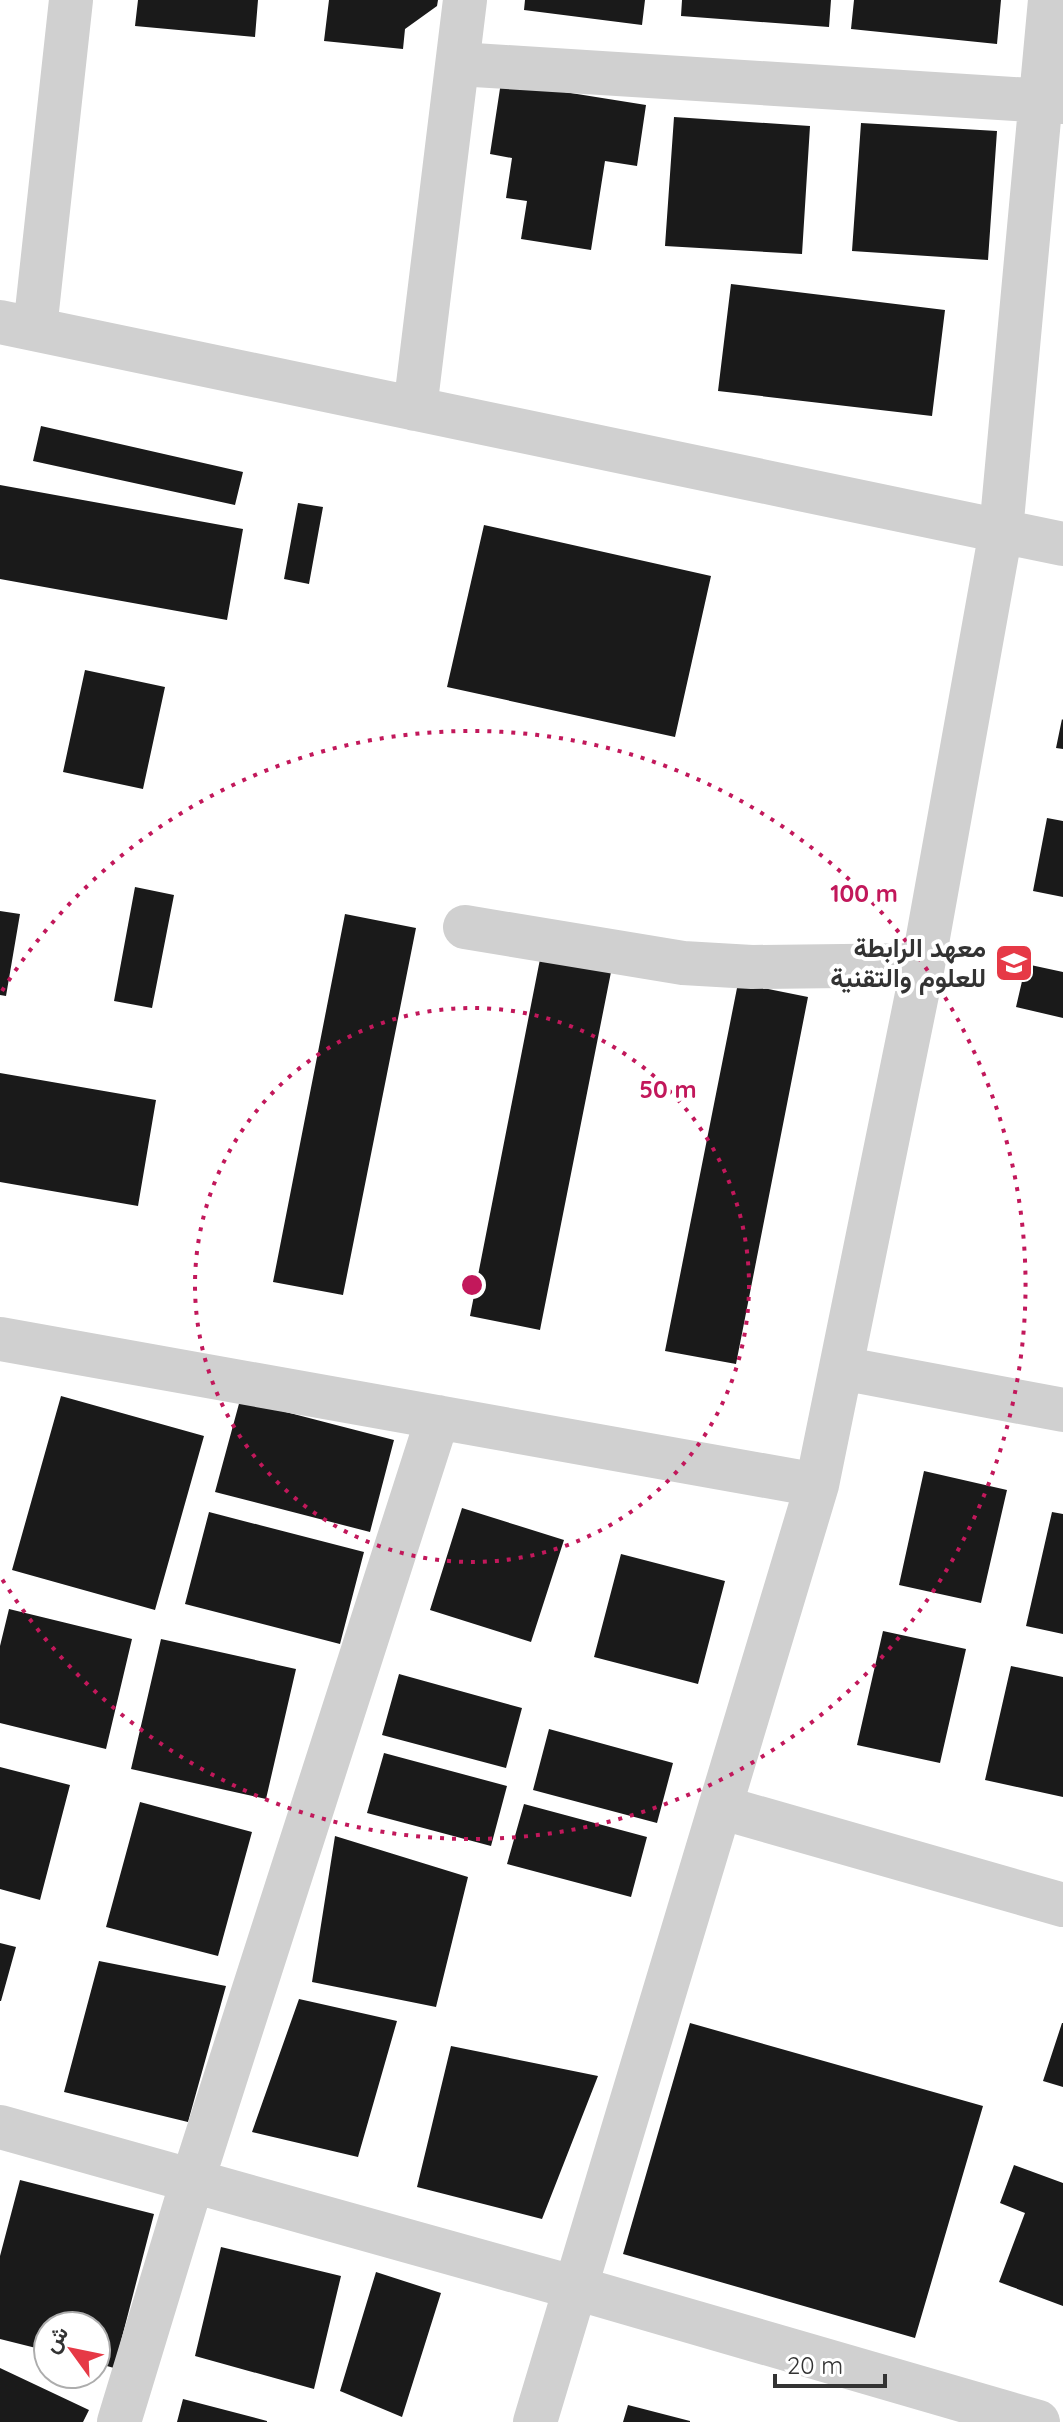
<svg xmlns="http://www.w3.org/2000/svg" width="1063" height="2422" viewBox="0 0 1063 2422" font-family="Quicksand,Vazirmatn,sans-serif">
<style>
.building{fill:#1a1a1a}
.lines{fill:none;stroke-linecap:round;stroke-linejoin:round}
.minor{stroke:#d0d0d0;stroke-width:44}
.ring{fill:none;stroke:#c2185b;stroke-width:4;stroke-dasharray:4 8}
.labels{text-anchor:middle;stroke-width:8;stroke-linejoin:round;paint-order:stroke}
.poi-label{font-size:26px;font-weight:bold;fill:#333;stroke:#fff;text-anchor:end}
.centre{fill:#c2185b;stroke:#fff;stroke-width:4}
.ring-label{font-size:24px;text-anchor:middle;font-weight:bold;fill:#c2185b;stroke:#fff;stroke-width:8;stroke-linejoin:round;paint-order:stroke}
</style>
<rect width="100%" height="100%" fill="#fff"/>
<path class="building" d="M138,0h120l-3,37 -120,-11z
M329,0h109l-1,6 -32,23 -2,20 -79,-8z
M525,0h120l-3,25 -118,-15z
M682,0h149l-2,27 -148,-11z
M854,0h147l-4,44 -146,-15z
M501,82l145,23 -9,61 -32,-5 -14,89 -70,-11 6,-38 -21,-3 6,-40 -22,-4z
M674,117l136,9 -8,128 -137,-8z
M861,123l136,8 -9,129 -136,-9z
M731,284l214,26 -13,106 -214,-25z
M41,426l202,46 -8,33 -202,-44z
M0,485l243,44 -16,91 -227,-41z
M298,503l25,4 -14,77 -25,-5z
M484,525l227,51 -36,161 -228,-50z
M85,670l80,17 -22,102 -80,-17z
M1062,719l1,1v29l-7,-1z
M1047,818l16,3v76l-30,-6z
M135,887l39,8 -22,113 -38,-7z
M0,911l20,3 -14,82 -6,-1z
M345,914l71,14 -73,367 -70,-13z
M542,949l71,13 -73,368 -70,-14z
M1026,964l37,8v46l-47,-11z
M738,983l70,14 -72,367 -71,-13z
M0,1073l156,27 -18,106 -138,-24z
M61,1396l143,40 -49,174 -143,-40z
M240,1400l154,40 -24,92 -155,-40z
M924,1471l83,19 -26,113 -82,-18z
M462,1508l102,32 -33,102 -101,-32z
M209,1512l155,40 -24,92 -155,-40z
M1052,1512l11,2v120l-37,-8z
M621,1554l104,27 -27,103 -104,-27z
M9,1609l123,30 -26,110 -106,-26v-77z
M883,1631l83,18 -26,114 -83,-18z
M161,1639l135,30 -30,130 -135,-30z
M1011,1666l52,11v120l-78,-17z
M399,1674l123,34 -16,60 -124,-33z
M549,1729l124,34 -16,60 -124,-33z
M384,1753l123,33 -16,60 -124,-33z
M0,1767l70,18 -30,115 -40,-11z
M140,1802l112,30 -34,124 -112,-29z
M524,1804l123,33 -16,60 -124,-33z
M335,1836l133,41 -32,130 -124,-25z
M0,1943l16,4 -15,54h-1z
M99,1961l127,25 -38,136 -124,-30z
M299,1999l98,22 -39,136 -106,-25z
M690,2023l293,83 -68,232 -292,-84z
M1062,2023h1v64l-20,-6z
M451,2046l147,30 -56,143 -125,-32z
M1014,2165l49,18v123l-64,-24 26,-69 -25,-10z
M20,2180l134,34 -40,154 -18,-5v-37h-48v25l-48,-12v-83z
M221,2247l120,29 -27,113 -119,-33z
M376,2272l65,21 -39,124 -62,-26z
M0,2368l89,42 -6,12h-83z
M183,2399l84,22v1h-90z
M628,2405l62,16v1h-67z"/>
<g class="lines">
<path class="minor" d="M458,64l605,38
M0,322l1063,222
M35,329l36,-329
M415,409l50,-409
M465,927l218,36 69,4 171,-2
M0,1339l817,146
M841,1368l222,42
M720,1807l343,98
M0,2127l576,161 462,134
M119,2422l73,-240 246,-765
M535,2422l282,-937 106,-520 78,-434 49,-531"/>
</g>
<g class="ring">
<circle cx="472" cy="1285" r="277"/>
<path d="M2 991A554 554 0 1 1 2 1579"/>
</g>
<defs>
<symbol id="university-square" viewBox="-11 -11 22 22"><rect x="-9" y="-9" width="18" height="18" rx="4" fill="#e63946" stroke="#fff"/><path d="M0-5L7-2L0 1L-7-2ZM-4 1L0 2.5L4 1V4Q0 6-4 4Z" fill="#fff"/></symbol>
</defs>
<g fill-rule="evenodd">
<use href="#university-square" x="992" y="941" width="44" height="44"/>
</g>
<g class="labels">
<g class="poi-label">
<text x="986" y="957">معهد الرابطة<tspan x="986" dy="30">للعلوم والتقنية</tspan></text>
</g>
</g>
<circle cx="472" cy="1285" r="12" class="centre"/>
<g class="ring-label">
<text x="864" y="902">100 m</text>
<text x="668" y="1098">50 m</text>
</g>
<g transform="translate(72 2350) rotate(303)"><circle r="38" fill="#ffffff" stroke="#adadad" stroke-width="2"/>
<path d="M0-6L14 30L0 20L-14 30Z" fill="#e63946"/>
<text y="-12" font-size="22" font-weight="bold" text-anchor="middle" fill="#333333">ش</text>
</g>
<path d="M775 2374v12h110v-12" fill="none" stroke="#333333" stroke-width="4"/>
<text x="787" y="2374" font-size="24" fill="#333333" stroke="#ffffff" stroke-width="6" paint-order="stroke">20 m</text>
</svg>
